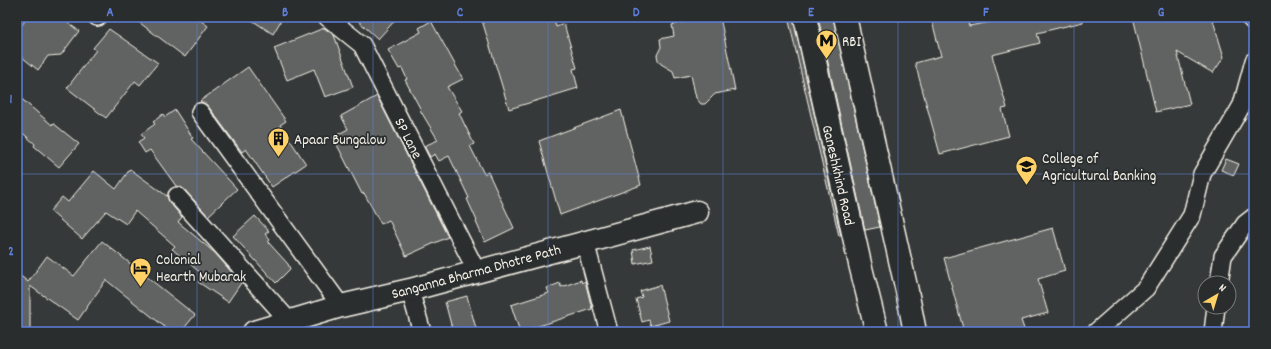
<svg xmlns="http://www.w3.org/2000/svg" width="1271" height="349" viewBox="0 0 1271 349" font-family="Dekko,sans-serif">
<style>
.building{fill:#616362;stroke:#f4f1e8}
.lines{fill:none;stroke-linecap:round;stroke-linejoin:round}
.street-casing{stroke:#f4f1e8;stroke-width:20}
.secondary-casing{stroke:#f4f1e8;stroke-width:25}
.primary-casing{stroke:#f4f1e8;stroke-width:25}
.street{stroke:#2a2d2e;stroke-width:17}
.secondary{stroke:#2a2d2e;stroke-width:22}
.primary{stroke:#2a2d2e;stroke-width:22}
.grid{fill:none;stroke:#5e7fdd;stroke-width:1;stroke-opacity:0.55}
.labels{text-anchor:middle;stroke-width:3.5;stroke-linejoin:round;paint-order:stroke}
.poi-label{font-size:15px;fill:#f4f1e8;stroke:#2a2d2e;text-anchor:start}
.street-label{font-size:15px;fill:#f4f1e8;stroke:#2a2d2e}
.neatline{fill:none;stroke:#5e7fdd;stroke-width:1.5}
.grid-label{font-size:13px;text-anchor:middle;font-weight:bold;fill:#5e7fdd}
</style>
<rect width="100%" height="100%" fill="#363939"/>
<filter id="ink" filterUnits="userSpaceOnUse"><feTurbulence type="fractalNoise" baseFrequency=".025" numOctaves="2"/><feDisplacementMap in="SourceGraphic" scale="8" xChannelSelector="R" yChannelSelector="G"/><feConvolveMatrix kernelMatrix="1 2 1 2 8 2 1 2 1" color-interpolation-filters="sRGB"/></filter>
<g filter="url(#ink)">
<path class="building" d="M28,17h32l19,14 -18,24 -13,1 -10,14 -21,-17v-22z
M132,17h64l12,9 -23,31z
M247,17h36l-10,17z
M354,17h44l-20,22z
M481,17h73l2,10 8,-3 13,44 -4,1 5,19 -69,21z
M687,17h33l15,73 -20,4 -10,10h-4l-5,-6 -5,-23 -16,3 -2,-7 -12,-7 -3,-4 -1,-5 4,-8 -1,-8 14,-3 -2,-11 16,-4z
M788,17h5l48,219h-2z
M818,17h15l47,210 -15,3z
M931,17h36l2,9 27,-5 -1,-4h88v5l-46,11 3,10 -48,12 15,53 -5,1 7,27 -69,18 -25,-91 26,-7z
M1133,17h79l12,40 -11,16 -36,-21 13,52 -34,8z
M431,21l32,58 -16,8 15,24 -3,2 15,31 -4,2 14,28 4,-2 26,56 -29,14 -9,-20 1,-1 -10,-22 2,-1 -20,-42 -10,5 -4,-7 -5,3 -6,-11 14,-6 -18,-30h1l-16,-30 2,-1 -5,-11 -3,1 -11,-19 33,-18 -2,-4z
M324,28l10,7 19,52 -28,10 -11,-28 -27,11 -13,-32z
M109,29l49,34 -18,22 -5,-4 -29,37 -39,-30 29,-38 -3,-2z
M248,67l38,54 -6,4 26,39 -34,23 -26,-38 -4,3 -34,-46 -8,-5z
M17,95l35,30 1,-2 26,21 -20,23 -25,-21 1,-2 -18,-16z
M377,96l71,141 -42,19 -17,-36 -8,4 -17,-31 -2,1 -29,-57 15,-8 -7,-13z
M175,110l18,28 -2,1 46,50 -29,27 -24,-27 -8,-3 -26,-36 -5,3 -7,-11 6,-4 -3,-4 14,-10 -2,-2 10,-8 2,3z
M621,110l20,75 -81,30 -21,-74z
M1226,159l13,5 -5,11 -13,-5z
M130,169l37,27 3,7 12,14 -4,5 37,31 26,30 -13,19 -30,-20 5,-7 -31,-26 3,-3 -40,-35 -9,13 -20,-13 -24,28 -32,-28 12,-14 6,5 26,-31 22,18z
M255,216l14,15 -4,3 5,6 -2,2 20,22 2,5 -14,14 -43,-47z
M1053,228l12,43 -27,8 10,34 -27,7 4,12h-61l-20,-74z
M102,241l93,74 -14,17h-10l-65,-52 -28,40 -48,-34v46h-13v-59l11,9 19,-26 27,20z
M650,246l3,14 -18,4 -2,-14z
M581,280l1,3 3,-2 7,28 -72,23 -9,-27 38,-12 -2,-5 13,-5 1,4z
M660,285l9,36 -18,5 -2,-6 -7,2 -6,-23 6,-2 -2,-6z
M467,296l10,36h-24l-8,-30z"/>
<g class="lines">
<defs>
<path id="street" d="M97,17h1
M327,17l35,28 115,227
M1249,17l5,5
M200,112l141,194
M177,196l113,126
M585,242l24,90
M1219,283l4,-27 22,-32 9,-7
M410,290l12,42
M1096,332l50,-44 46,-73 10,-41 40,-69 12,-44
M1213,332l3,-25"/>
<path id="secondary" d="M254,332l87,-26 69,-16 287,-78"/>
<path id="primary" d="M805,17l55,247 17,68
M845,17l62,274 8,41"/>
</defs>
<use href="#street" class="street-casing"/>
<use href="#secondary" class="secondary-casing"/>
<use href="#primary" class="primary-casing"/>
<use href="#street" class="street"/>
<use href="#secondary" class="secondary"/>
<use href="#primary" class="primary"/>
</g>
</g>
<path class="grid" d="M197,17v315M373,17v315M548,17v315M723,17v315M898,17v315M1074,17v315M17,174h1237"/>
<defs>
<symbol id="metro-pin" viewBox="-11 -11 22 30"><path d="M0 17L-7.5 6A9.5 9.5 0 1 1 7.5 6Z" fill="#ffd166" stroke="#2a2d2e"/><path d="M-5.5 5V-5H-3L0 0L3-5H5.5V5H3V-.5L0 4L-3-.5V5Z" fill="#111"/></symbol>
<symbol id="building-pin" viewBox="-11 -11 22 30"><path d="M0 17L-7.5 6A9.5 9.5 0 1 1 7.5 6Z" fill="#ffd166" stroke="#2a2d2e"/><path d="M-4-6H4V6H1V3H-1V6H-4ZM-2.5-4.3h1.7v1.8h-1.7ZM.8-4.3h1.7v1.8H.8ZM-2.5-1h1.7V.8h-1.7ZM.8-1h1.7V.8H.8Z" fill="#111"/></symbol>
<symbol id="university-pin" viewBox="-11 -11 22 30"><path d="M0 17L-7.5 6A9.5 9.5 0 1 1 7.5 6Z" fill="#ffd166" stroke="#2a2d2e"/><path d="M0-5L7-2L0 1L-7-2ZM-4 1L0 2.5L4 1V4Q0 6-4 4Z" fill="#111"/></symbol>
<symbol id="hotel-pin" viewBox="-11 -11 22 30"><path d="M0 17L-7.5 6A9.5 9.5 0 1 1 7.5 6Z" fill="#ffd166" stroke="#2a2d2e"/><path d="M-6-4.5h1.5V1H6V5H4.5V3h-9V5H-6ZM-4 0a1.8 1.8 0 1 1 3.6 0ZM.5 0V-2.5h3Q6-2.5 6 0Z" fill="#111"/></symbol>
</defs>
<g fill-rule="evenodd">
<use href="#metro-pin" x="814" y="28" width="25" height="34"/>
<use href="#building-pin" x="266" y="126" width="25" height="34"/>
<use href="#university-pin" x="1014" y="154" width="25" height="34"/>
<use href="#hotel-pin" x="128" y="256" width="25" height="34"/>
</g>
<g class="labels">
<g class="poi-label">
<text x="842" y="46">RBI</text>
<text x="294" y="144">Apaar Bungalow</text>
<text x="1042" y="163">College of<tspan x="1042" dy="17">Agricultural Banking</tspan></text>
<text x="156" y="264">Colonial<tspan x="156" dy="17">Hearth Mubarak</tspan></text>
</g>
<g class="street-label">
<text transform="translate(409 138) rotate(63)" y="5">SP Lane</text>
<text transform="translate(839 175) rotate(77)" y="5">Ganeshkhind Road</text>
<text transform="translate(476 271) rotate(-15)" y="5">Sanganna Bharma Dhotre Path</text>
</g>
</g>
<rect width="1271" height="349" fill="none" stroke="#2a2d2e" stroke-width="44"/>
<g transform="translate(1217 295) rotate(38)"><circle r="19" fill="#2a2d2e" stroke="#7b7b78"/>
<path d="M0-3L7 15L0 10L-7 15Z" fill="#ffd166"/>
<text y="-6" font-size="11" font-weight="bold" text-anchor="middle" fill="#f4f1e8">N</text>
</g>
<rect x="22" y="22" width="1227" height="305" class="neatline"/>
<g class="grid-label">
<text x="110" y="16">A</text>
<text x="285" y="16">B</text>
<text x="460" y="16">C</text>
<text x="636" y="16">D</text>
<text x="811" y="16">E</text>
<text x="986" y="16">F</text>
<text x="1161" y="16">G</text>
<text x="11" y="103">1</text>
<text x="11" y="255">2</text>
</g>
</svg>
